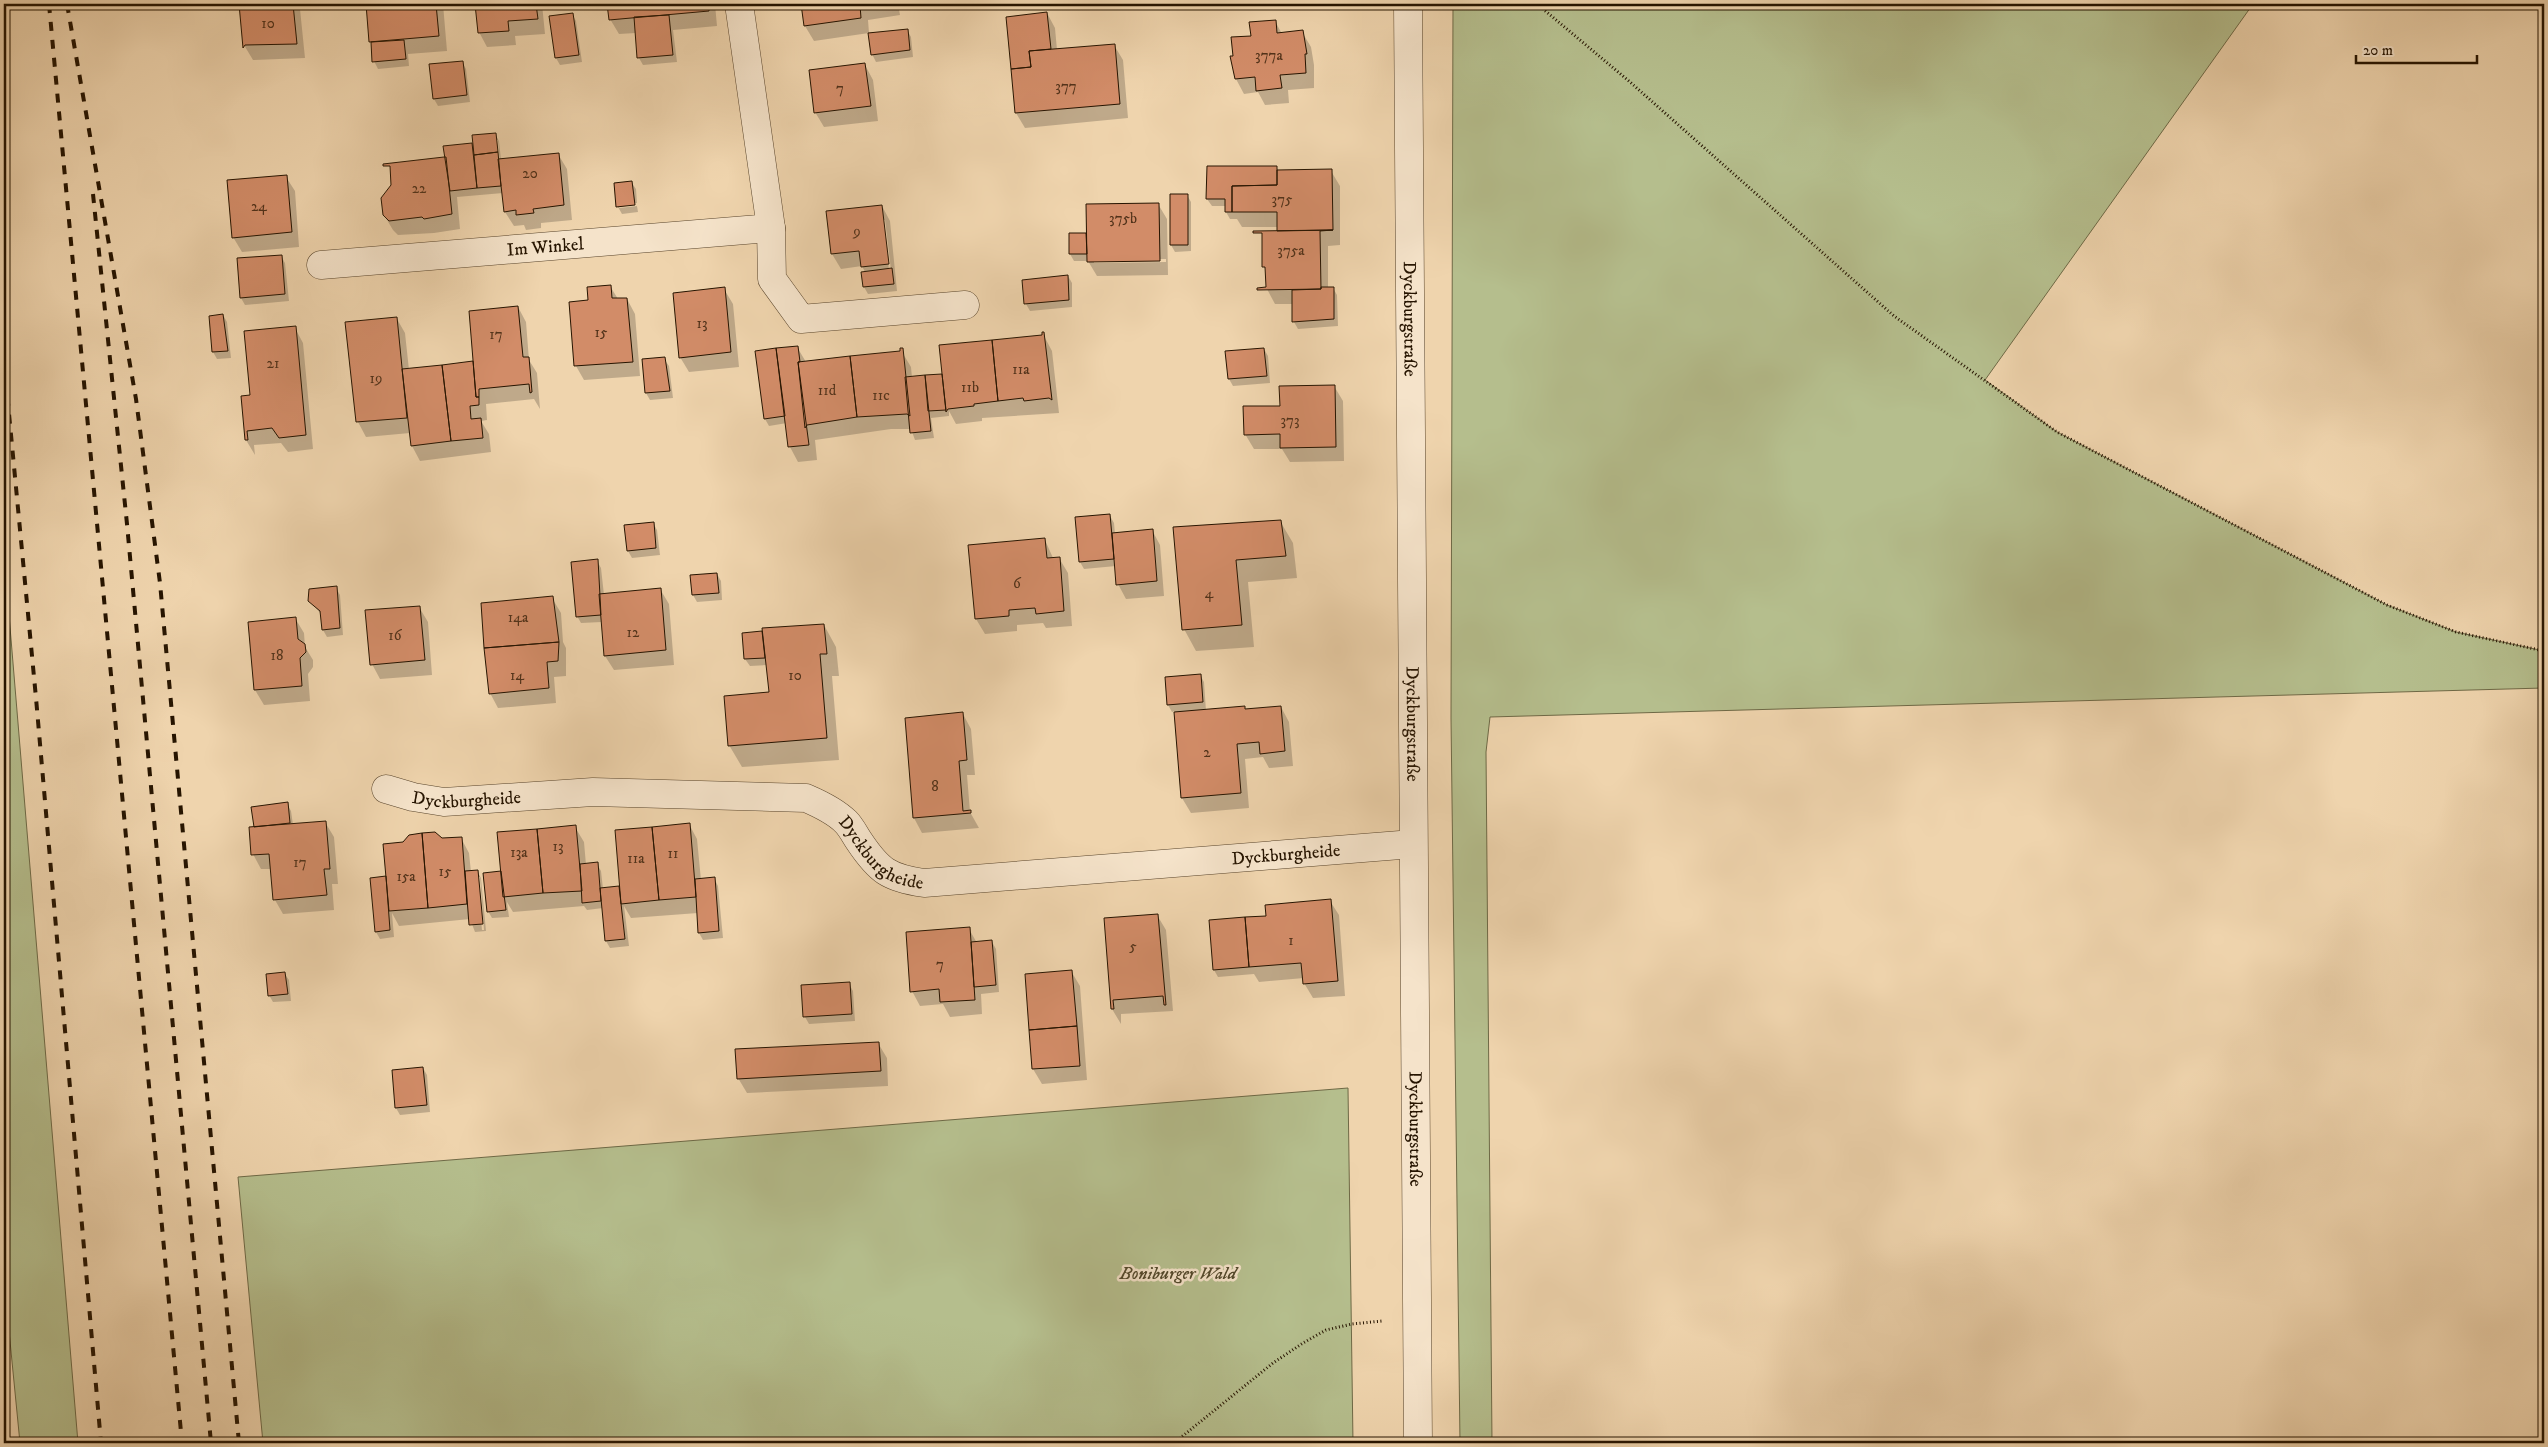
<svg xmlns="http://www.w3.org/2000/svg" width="2548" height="1447" viewBox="0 0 2548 1447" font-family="'IM FELL DW Pica',serif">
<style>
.green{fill:#b5be8d;stroke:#6e6946}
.shadow{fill:#0003;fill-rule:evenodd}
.building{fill:#d28c68;stroke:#261400}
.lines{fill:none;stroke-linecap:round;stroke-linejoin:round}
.minor-casing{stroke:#58442b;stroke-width:29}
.path{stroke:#261400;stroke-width:3;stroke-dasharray:1 2.5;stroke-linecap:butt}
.minor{stroke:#f5e3ca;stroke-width:28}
.rail{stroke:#261400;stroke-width:4;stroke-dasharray:9 9;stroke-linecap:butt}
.labels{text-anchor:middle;stroke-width:5;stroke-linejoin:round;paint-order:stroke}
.number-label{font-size:15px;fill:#51321a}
.street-label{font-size:18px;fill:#261400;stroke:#f5e3ca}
.park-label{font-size:18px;font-style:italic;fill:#51472a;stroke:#f5e3ca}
</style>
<rect width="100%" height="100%" fill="#efd4ad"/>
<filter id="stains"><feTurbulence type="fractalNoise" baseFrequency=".004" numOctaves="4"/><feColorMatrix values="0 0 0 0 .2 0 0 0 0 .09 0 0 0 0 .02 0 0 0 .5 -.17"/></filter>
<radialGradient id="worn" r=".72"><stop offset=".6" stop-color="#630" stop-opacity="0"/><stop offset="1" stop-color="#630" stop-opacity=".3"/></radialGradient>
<path class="green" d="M1453,4h800l-268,376 72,52 330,173 69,27 88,19v37l-1054,29 -4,35 6,691h-32l-9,-725z
M4,555l74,888h-58l-16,-163z
M1348,1088l5,355h-1090l-25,-266z"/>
<path class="shadow" d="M241,4h56l3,5 5,49 -52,2 -9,-15z
M368,4h75l4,47 -39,3 1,12 -31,3 -4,-8 -3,-19z
M476,4h66l3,30 -30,2 1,9 -29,2 -8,-15z
M608,4h107l2,22 -44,4 4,32 -34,3 -4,-7 -3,-25 -17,1 -9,-15z
M802,4h96l2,11 -32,5 1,13 -55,8 -9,-15z
M1047,13l8,15 2,22 57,-5 9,15 5,58 -103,10 -9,-15 -8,-95z
M572,14l4,7 6,41 -22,3 -4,-7z
M1275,21l7,13 20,-2 9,15 3,18v23l-26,2 1,13 -24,2 -7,-13 -14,2 -8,-15 16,-42z
M907,30l4,7 2,20 -37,5 -4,-8z
M462,62l4,7 4,33 -32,4 -4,-7z
M865,65l8,15 5,41 -54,6 -9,-15z
M495,134l4,7 2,19 57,-6 9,15 5,51 -31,3v5l-15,2 -2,-5 -10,1 -9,-14 -2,-19 -46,4 3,32 -26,4 -36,2 -5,-5 -9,-15 62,-56 -1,-12 29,-3zM495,140h3l2,25 -2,1z
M1276,167l3,4h52l9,15v59l-12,1v42h5l4,7 1,31 -40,3 -4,-7 -1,-18h-18l-8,-15v-17l-4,-6 16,-34v-5h-37l-5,-8h-7l-4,-7v-6h-14l-5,-7z
M286,177l9,14 4,56 -57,5 -9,-15z
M631,182l5,7 1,14 -18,2v3l18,-2 1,6 -16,2 -4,-7z
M1187,195l4,7v49l-16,1 -4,-7z
M1158,204l9,15 1,56 -71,1 -9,-15h-14l-4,-7v-20h18zM1166,259v3l-72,1v-3z
M882,206l8,15 7,70 -29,3 -4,-7 1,-15 -3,-6 -21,3 -9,-15 -5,-42zM883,220h2l6,50h-2z
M281,256l4,7 4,38 -44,4 -4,-7z
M1068,276l4,7v24l-42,4 -4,-7 -3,-23z
M610,286l8,13h9l8,15 5,62 -56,4 -8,-14 13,-64z
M724,289l9,15 6,63 -50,5 -9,-15z
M518,307l8,15 3,38 8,13 3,36 -6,-10 -48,5 1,16 -6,1 8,13 2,18 -71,9 -8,-15 -2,-13 -44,4 -8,-15 -12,-98 51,-5 8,14 4,37 65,-8z
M223,315l4,7 4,36 -14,1 -4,-7 -3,-35z
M295,328l8,15 10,106 -25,3 -7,-9 -27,2 1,10 -9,-15 -4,-43 9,-1z
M1044,336l8,15 7,62 -77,5v3l-26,3 -7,-13v5l-18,2 3,20 -19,2 -4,-11h-20l-76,11 2,20 -19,2 -8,-15 -3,-24 -18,3 -4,-7 32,-72 9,15 96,-10 9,15 1,11 29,-3 3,5z
M1264,349l4,7 2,27 -37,3 -4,-7z
M664,359l5,7 4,32 -23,2 -4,-7 -3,-33z
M1334,386l9,15 1,60 -54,1 -8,-13h-28l-9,-15 36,-27z
M1110,516l4,7 1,11 37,-4 8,15 4,51 -38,3 -8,-15 -2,-18 -32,3 -4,-7 -3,-43z
M1280,521l13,22 4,35 -49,4 6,65 -58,4 -12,-22 -9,-101z
M653,523l4,7 3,25 -28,3 -4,-7z
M1045,540l8,18h6l9,15 4,53 -26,2 -3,-5 -26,2v6l-32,3 -9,-15z
M597,561l4,7 3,27 56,-6 9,15 5,61 -60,5 -9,-14 -3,-34 -21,1 -4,-7z
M717,574l4,7 1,19 -25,2 -4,-7z
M336,588l4,7 3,40 -16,2 -4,-7 -1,-15 -13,-15z
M552,598l9,15 2,29 3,6v28l-12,1 2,26 -58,5 -8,-15z
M419,607l9,15 4,53 -52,4 -8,-15z
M295,618l9,15 1,14 8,13v7l-5,7 2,27 -46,4 -9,-15 -5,-67z
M824,625l12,22 3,29h-7l7,84 -97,7 -13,-22 41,-52 -3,-28 -17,1 -5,-7 -2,-25 19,-2 2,5z
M1200,675l4,7 2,29 75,-4 8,15 4,44 -24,2 -6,-11 -18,2 4,49 -58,5 -9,-15 -7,-87 -3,1 -4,-7z
M963,714l8,15 4,46h-8l3,37 9,16 -57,5 -8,-15z
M287,804l4,7 2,14 32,-3 9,15 4,47h-6l2,26 -51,4 -8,-14 -3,-31h-11l-8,-15 2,-26z
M689,824l8,15 4,41 13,-2 4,8 5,52 -20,2 -4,-7 -1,-20 -67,5 -7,-12 5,40 -19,2 -4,-7 -3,-33 -16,2 -3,-4 -71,6 -6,-10 2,15 -17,1 -4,-7 14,-39 73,-45 9,15 2,23 11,-1 4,7 2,18 16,-2 2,5z
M461,838l8,15 2,19 6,-1 4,7 5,53 -11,1 -5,-13 -71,7 -7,-13 2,24 -14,2 -4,-7 11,-54 55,-38zM477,877h3l4,53h-2z
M1330,901l9,14 6,81 -32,2 -9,-15v-5l-45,4 -5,-8 -36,3 -4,-7 54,-53z
M1157,915l9,15 7,81 -52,3v10l-9,-15 -7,-90z
M969,929l8,14 15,-1 4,7 3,43 -18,2 1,20 -32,3 -7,-13 -23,2 -8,-15z
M1071,971l9,15 7,94 -45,4 -9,-15z
M284,973l5,7 2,21 -18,1 -4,-7z
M849,984l4,7 2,30 -46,3 -4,-7 -2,-31z
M878,1043l9,15 1,28 -141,7 -9,-15z
M423,1068l4,7 3,37 -30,3 -4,-7z"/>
<path class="building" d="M239,4h54l4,40 -52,1 -2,3z
M366,4h70l3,32 -70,6z
M475,4h61l2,15 -30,2 1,10 -31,2z
M607,4h102v7l-100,9z
M801,4h67l-8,1 1,13 -57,8z
M1047,12l4,37 -22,2 2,16 -20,2 -5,-52z
M573,13l6,42 -24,3 -6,-42z
M669,15l4,40 -36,3 -3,-41z
M1276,20l1,13 26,-3 4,24h-2l1,19 -26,2 2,13 -26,3 -1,-14 -20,2 -5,-23h3l-2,-19 20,-1 -2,-14z
M908,29l2,21 -39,5 -3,-22z
M404,40l2,19 -34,3 -1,-20z
M1115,44l5,60 -105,9 -4,-44 20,-2 -2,-16z
M463,61l4,34 -34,4 -4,-35z
M865,63l6,43 -57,7 -5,-43z
M496,133l2,19 -24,3 -2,-20z
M472,143l5,45 -27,3 -7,-45z
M498,152l3,34 -24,2 -3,-33z
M559,153l5,52 -31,4 1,4 -18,2v-5l-12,2 -6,-53z
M444,157h2l6,57 -28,5 -2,-2 -33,4 -6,-6 -2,-17 10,-13 -1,-19h-7v-2z
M1207,166h70v19l-45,1v26h-7v-13h-19z
M1332,169l1,61 -56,1v-19h-45v-26l45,-1v-15z
M287,175l5,57 -60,6 -5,-58z
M632,181l3,24 -19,2 -2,-24z
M1170,194h18v51h-18z
M1159,203l1,58 -73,1 -1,-58z
M882,205l7,59 -28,3 -2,-16 -28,3 -5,-43z
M1333,230l-13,1 1,58 -64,1v-2l9,-1 -1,-20h-3v-34h-9v-2z
M1069,233h17l1,21h-18z
M282,255l3,39 -45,4 -3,-40z
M892,268l2,16 -31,3 -2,-15z
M1068,275l1,25 -45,4 -2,-24z
M611,285l1,13h15l6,64 -59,4 -5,-64 19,-2 -1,-13z
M725,287l6,65 -52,6 -6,-65z
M1321,287h13v32l-42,3v-32l29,-1z
M518,306l5,51h6l3,35 -2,1 -1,-9 -50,5v8h-3l-7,-86z
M223,314l5,37 -16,1 -3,-36z
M397,317l10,101 -51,4 -11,-100z
M296,326l10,109 -27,3 -7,-10 -25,3 1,9h-3l-4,-44 9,-1 -6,-64z
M1042,332h2l8,68 -3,-2 -25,3 -1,-3 -25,3 -6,-61 50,-5z
M992,340l6,61 -24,3v2l-26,3 -2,3 -7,-67z
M798,346l2,16h-2l11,83 -21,2 -12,-99z
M776,348l9,68 -21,3 -9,-68z
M900,348h3l7,68 -3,-2 -50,3 -7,-61 50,-5z
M1264,348l3,28 -39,3 -3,-28z
M850,356l7,61 -50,8 -2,3 -7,-66z
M665,357l5,34 -25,2 -3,-34z
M473,361l3,36h3v8l-9,1 1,13 10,-1 2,20 -32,3 -9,-76z
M442,365l9,76 -40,5 -9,-77z
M942,374l4,36 -18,1 -3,-36z
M925,375l6,56 -21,2 -5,-56z
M1335,385l1,62 -56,1v-14l-36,1 -1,-29h37l-1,-20z
M1110,514l4,45 -35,3 -4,-45z
M1281,520l5,36 -50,4 6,65 -60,5 -9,-103z
M654,522l2,26 -29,3 -3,-26z
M1153,529l4,52 -41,4 -4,-52z
M1045,538l2,20 13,-1 4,54 -28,3 -1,-6 -26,2v6l-34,3 -7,-74z
M598,559l3,56 -25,2 -5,-55z
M717,573l2,20 -27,2 -2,-20z
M337,586l3,42 -18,2 -2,-19 -12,-10 1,-12z
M661,588l5,62 -62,6 -5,-62z
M553,596l6,46 -75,6 -3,-45z
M420,606l5,54 -55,5 -5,-55z
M296,617l2,22 7,5 1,8 -6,6 2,28 -48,4 -6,-68z
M824,624l3,30h-7l7,84 -99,8 -4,-50 45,-4 -7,-64z
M762,631l3,27 -21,1 -2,-26z
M559,642l-1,19 -11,1 2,26 -60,6 -5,-46z
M1201,674l2,28 -36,3 -2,-28z
M1245,706v3l36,-3 4,45 -25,3 -1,-12 -22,2 4,49 -60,5 -7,-86z
M963,712l4,48 -8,1 4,50 8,-1v3l-58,5 -8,-100z
M288,802l2,21 -36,4 -3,-20z
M326,821l4,48h-6l3,26 -54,5 -4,-46 -18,1 -2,-28z
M690,823l6,74 -37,3 -7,-73z
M576,825l6,66 -39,2 -6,-64z
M652,827l7,73 -38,4 -6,-74z
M537,829l6,64 -40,4 -6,-65z
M435,832l7,6 20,-1 5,67 -39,4 -6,-75z
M422,833l6,75 -39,3 -6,-67 20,-2 6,-7z
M598,862l3,39 -19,2 -2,-39z
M478,870l5,54 -14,1 -4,-54z
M501,871l5,39 -19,2 -4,-39z
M386,876l4,54 -15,2 -5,-54z
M715,877l4,54 -21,2 -3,-54z
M619,886l6,53 -20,2 -5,-53z
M1331,899l7,82 -35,3 -2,-21 -52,4 -4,-50 21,-1 -1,-11z
M1158,914l8,91h-2l-1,-9 -50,4 1,9h-3l-7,-91z
M1245,917l4,50 -36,3 -4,-50z
M970,927l5,73 -35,2 -1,-13 -29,3 -4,-60z
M992,940l4,45 -22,2 -3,-45z
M1072,970l5,56 -48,4 -4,-56z
M285,972l3,22 -20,2 -2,-22z
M850,982l2,32 -49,3 -2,-32z
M1077,1026l3,40 -48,3 -3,-39z
M879,1042l2,29 -144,8 -2,-30z
M423,1067l4,38 -32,3 -3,-38z"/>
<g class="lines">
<defs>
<g id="minor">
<path id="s1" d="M1408,4l10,1439"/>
<path d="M771,228l1,51 29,40 164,-14"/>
<path id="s2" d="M321,265l450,-37 -32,-224"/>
<path id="s3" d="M386,789l27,8 31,5 149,-10 213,6c14,6 29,13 40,24 5,5 9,13 13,19 20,30 30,37 65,42l489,-39"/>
</g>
</defs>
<use href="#minor" class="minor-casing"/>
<path class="path" d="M1537,4l93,78 264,234 163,116 330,173 69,27 88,19
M1174,1443l99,-80 30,-20 23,-13 26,-6 30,-3"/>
<use href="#minor" class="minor"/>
<path class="rail" d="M49,4l133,1439
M67,4l69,395 24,184 79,860
M93,194l34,330 84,919
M4,361l32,337 65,745"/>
</g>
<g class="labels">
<g class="number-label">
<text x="268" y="28">10</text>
<text x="1269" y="60">377a</text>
<text x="1066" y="91">377</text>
<text x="840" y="93">7</text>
<text x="530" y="178">20</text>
<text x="419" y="193">22</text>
<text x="1282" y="204">375</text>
<text x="259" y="211">24</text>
<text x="1123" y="223">375b</text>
<text x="857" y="236">9</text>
<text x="1291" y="255">375a</text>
<text x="702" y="328">13</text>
<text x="601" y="337">15</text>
<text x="496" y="339">17</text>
<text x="273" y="368">21</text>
<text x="1021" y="374">11a</text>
<text x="376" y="383">19</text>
<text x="970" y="392">11b</text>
<text x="827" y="395">11d</text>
<text x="881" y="400">11c</text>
<text x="1290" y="425">373</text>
<text x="1017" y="588">6</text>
<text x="1209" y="598">4</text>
<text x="518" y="622">14a</text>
<text x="633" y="637">12</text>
<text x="395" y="640">16</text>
<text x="277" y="660">18</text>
<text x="517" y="680">14</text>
<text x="795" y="680">10</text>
<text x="1207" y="757">2</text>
<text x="935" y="791">8</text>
<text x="558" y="851">13</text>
<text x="519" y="857">13a</text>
<text x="673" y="858">11</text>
<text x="636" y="863">11a</text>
<text x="300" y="867">17</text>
<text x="445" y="876">15</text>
<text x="406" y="881">15a</text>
<text x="1291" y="945">1</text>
<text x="1133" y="951">5</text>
<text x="940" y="969">7</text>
</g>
<g class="street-label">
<text dy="6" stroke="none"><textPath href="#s2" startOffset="225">Im Winkel</textPath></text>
<text dy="6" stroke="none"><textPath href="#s1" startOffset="315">Dyckburgstraße</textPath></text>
<text dy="6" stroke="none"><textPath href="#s1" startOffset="720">Dyckburgstraße</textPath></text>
<text dy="6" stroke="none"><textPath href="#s3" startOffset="82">Dyckburgheide</textPath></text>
<text dy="6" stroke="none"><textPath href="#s3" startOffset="518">Dyckburgheide</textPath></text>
<text dy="6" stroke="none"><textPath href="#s3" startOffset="936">Dyckburgheide</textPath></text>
<text dy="6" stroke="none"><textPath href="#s1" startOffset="1125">Dyckburgstraße</textPath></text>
</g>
<g class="park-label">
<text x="1178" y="1279">Boniburger Wald</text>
</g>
</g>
<rect width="2548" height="1447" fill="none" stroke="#efd4ad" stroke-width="20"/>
<rect x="5" y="5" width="2538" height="1437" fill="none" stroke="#261400" stroke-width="2.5"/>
<rect x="10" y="10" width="2528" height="1427" fill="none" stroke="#261400"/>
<path d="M2356 55v8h121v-8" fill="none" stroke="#261400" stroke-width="2.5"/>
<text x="2363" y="55" font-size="15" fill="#261400" stroke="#f5e3ca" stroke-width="4" paint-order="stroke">20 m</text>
<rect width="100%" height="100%" filter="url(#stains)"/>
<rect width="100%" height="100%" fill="url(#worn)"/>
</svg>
